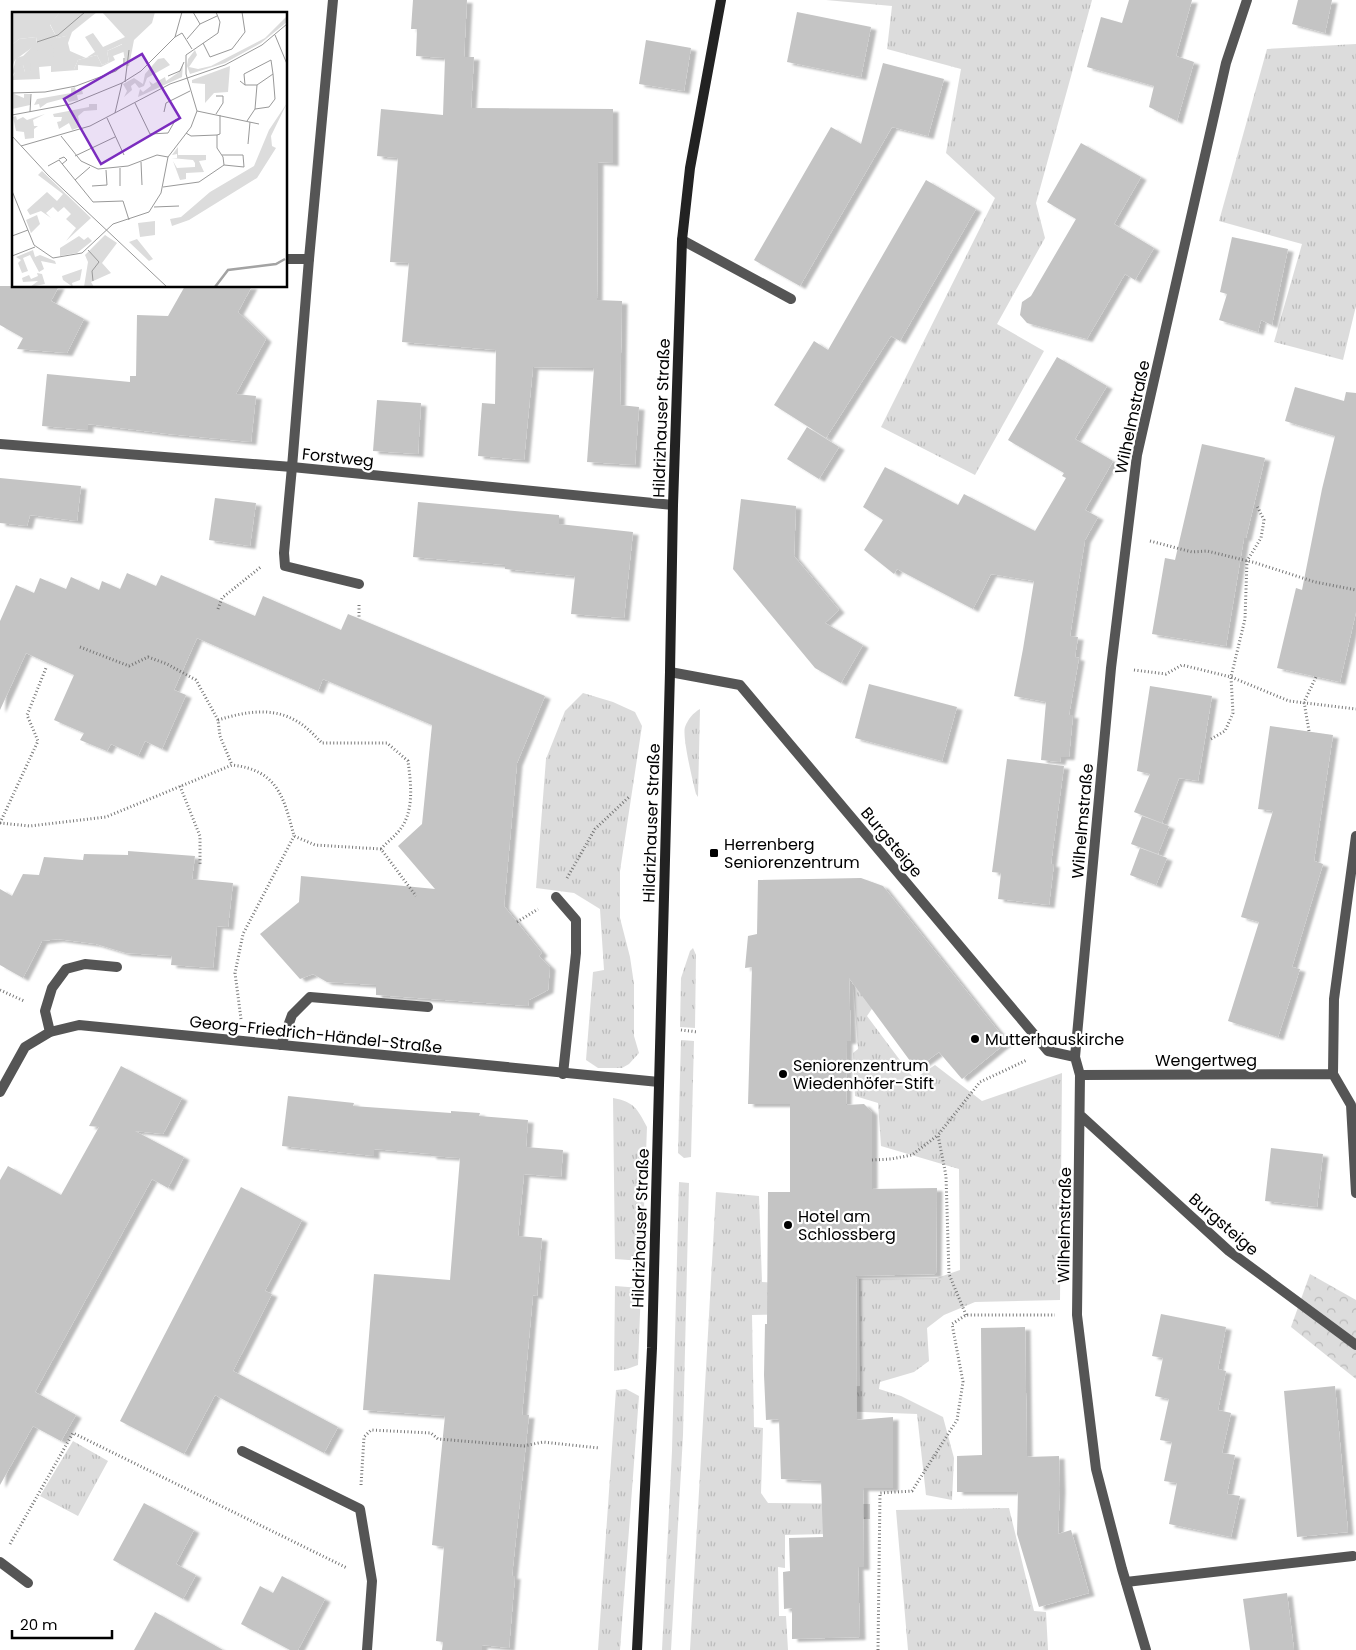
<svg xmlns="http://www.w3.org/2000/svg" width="1356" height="1650" viewBox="0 0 1356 1650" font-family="Poppins,sans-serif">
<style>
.grass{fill:url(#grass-tufts)}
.forest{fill:url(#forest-crowns)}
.building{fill:#c4c4c4;filter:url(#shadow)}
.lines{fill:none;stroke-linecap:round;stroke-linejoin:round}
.path{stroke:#777;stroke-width:3;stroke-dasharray:1 2.5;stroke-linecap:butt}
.service{stroke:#555;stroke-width:10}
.minor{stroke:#555;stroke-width:10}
.secondary{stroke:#222;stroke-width:10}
.poi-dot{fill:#000;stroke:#fff;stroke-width:2}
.labels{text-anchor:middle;stroke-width:4.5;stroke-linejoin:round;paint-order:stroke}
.street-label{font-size:16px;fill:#000;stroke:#fff}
.poi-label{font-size:16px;fill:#000;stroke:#fff;text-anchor:start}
.inset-river{fill:none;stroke:#a3a3a3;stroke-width:2.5}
.inset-road{fill:none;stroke:#999;stroke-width:1}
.view{fill:#7b2cbf;fill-opacity:0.15;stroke:#7b2cbf;stroke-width:2.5}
.inset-edge{fill:none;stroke:#000;stroke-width:2.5}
</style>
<defs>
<pattern id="grass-tufts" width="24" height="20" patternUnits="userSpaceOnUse" patternTransform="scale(1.25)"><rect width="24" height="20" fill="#dcdcdc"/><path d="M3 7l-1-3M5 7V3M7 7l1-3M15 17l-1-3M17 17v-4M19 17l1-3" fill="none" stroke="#bbb"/></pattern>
<pattern id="forest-crowns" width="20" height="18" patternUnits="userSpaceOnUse" patternTransform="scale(1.25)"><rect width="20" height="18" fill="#dcdcdc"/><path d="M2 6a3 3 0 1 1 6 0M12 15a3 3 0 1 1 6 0" fill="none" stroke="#bbb"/></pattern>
<filter id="shadow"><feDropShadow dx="5.5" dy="3" stdDeviation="1" flood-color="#0004"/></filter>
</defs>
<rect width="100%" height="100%" fill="#fff"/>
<path class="grass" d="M826,0h266l-56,203 9,35 -48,86 47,27 -69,124 -94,-48 114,-229 -49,-45 15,-84 -74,-20 5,-43z
M1356,44v262l-13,54 -69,-18 28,-98 -83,-23 48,-172z
M583,693l30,9 22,10 7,14 -22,145v47l10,39 4,27v52l5,17 -10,11 -7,4h-24l-12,-8 7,-88 11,-2 -4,-61 -26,-16 -38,-5 10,-129 19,-48z
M700,709l-2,88 -2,-3c-3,-12 -14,-57 -11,-67 3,-8 8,-14 15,-18z
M693,948l3,7 -1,73 -15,-1 1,-49 9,-27z
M852,966l28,31 -13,19 47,63 21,-14 47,36 80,-28 -2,227 -85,2 -31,13 -17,13 2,33 -15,11 -34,10 -1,7 22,7 42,21 11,41 -2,42 -26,-5 -9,-81 -80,-3 -1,-23 24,-2 -1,-107 78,-1 23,-8 -1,-101 -78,-23 -3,-43 -23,-7 -2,-43 5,-4z
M681,1040l13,1 -3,116 -7,1 -6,-5z
M613,1098c21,4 24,10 34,29l-5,134 -27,-2z
M679,1182l10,1 -6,252 -12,215h-9l10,-199z
M716,1192l43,4 3,86 69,4v28l-79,1 2,112 9,1 -2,65 7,10 102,1v15l-44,-1 -1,16 -40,1v33l-7,-1 1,49h7l2,34h-98z
M615,1286l26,2 -3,77 -11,4 -13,2z
M626,1389l13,7 -19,254h-22l18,-260z
M73,1441l35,20 -30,55 -38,-20z
M1009,1508l25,103 12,1 2,38h-140l-12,-140z"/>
<path class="forest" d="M1310,1274l46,26v79l-65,-52z"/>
<path class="building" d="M413,0h54l-3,57h10l-3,51 142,1v54l-15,-1 -1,138 25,1 -2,104 19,2 -4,58 -48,-3 7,-94 -61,-1 -9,93 -46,-4 4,-53 13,1 1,-54 -94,-8 7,-79 -19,-1 8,-104 -21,-2 4,-47 62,6 2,-57 -29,-2 1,-27h-6z
M1129,0h63l-16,56 18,6 -17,59 -28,-14 5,-21 -67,-19 14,-50 21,6z
M1298,0h34l-7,33 -33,-9z
M797,12l74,15 -10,50 -74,-15z
M646,40l45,8 -7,43 -45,-7z
M883,63l61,16 -16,57 -36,-9 -92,159 -46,-26 77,-133 30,17z
M1081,143l60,34 -27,47 40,24 -19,32 -10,-6 -38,65 -60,-16 -7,-8 2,-13 9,-6 45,-77 -29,-17z
M926,180l50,29 -76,132 -9,-5 -65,102 -52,-33 40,-64 14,9z
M1232,237l56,12 -16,76 -11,-5 -3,12 -39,-12 8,-26 -7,-2z
M0,286h59l-8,15 33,18 -17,34 -50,-4 6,-11 -23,-13z
M185,286h67l-14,26 28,27 -30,55 20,2 -5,46 -83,-8 -80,-10v6l-46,-4 5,-52 83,8v-6h6l1,-61 31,1z
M1057,357l50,29 -32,53 38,22 -28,49 13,7 -13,23 -15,96 8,1 -3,20 4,1 -10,57h4l-4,42h-8l-1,5 -19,-2 5,-58 -32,-6 9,-47 11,-68 -43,-7 -18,35 -76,-40 -3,5 -30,-24 19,-30 -20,-13 22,-40 73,38 6,-11 71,37 31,-53 -4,-2 2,-3 -56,-33z
M1295,387l49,14 2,-9 10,1v219l-16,70 -63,-14 19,-80 6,2 20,-101 13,-53 -50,-15z
M377,400l44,3 -3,51 -45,-3z
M807,427l32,20 -20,32 -32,-20z
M1202,444l63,14 -19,80h-2l-18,108 -74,-12 13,-76 10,2z
M0,478l81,8 -4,35 -47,-6 -3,11 -27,-3z
M215,498l41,5 -6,43 -41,-6z
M741,499l55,7 -2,50 45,54 -14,13 38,22 -22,38 -26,-15 -82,-99z
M418,502l141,13v9l74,8 -9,86 -53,-4 4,-38 -70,-7v-4l-92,-8z
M127,573l29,13 5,-11 94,41 8,-20 78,34 7,-16 197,82 -28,67 -13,143 38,47 -3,3 11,11 -2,23 -19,10 -1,6 -152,-11v-10l-49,-3 -14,-8 -13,5 -40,-45 39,-32 2,-26 134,13 -37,-43 24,-22 10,-99 -109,-46 -5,12 -121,-53 -23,52 12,5 -24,54 -17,-8 -7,15 -27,-12 -4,7 -27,-11 4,-7 -30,-13 20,-45 -48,-22 -26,57v-89l16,-36 18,8 6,-15 26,11 5,-12 28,13 3,-9 18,8z
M869,684l88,23 -15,54 -87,-23z
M1150,686l62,10 -14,85 -19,-3 -17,45 -28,-11 16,-38 -13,-3z
M1270,726l63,9 -19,126 9,3 -31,103 8,2 -22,68 -50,-16 31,-99 -18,-5 32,-106 -15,-2z
M1007,759l57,7 -13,98h3l-5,41 -51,-6 3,-26 -9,-1z
M1142,816l27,10 -11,28 -27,-10z
M1140,848l27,10 -11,27 -26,-10z
M128,851l67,5 -3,23 41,4 -5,44 -11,-1 -4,42 -42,-3 1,-9 -46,-3 -30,-9 -38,-5 -16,2 -19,37 -23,-13v-76l12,7 11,-22 16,1 5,-18 39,3 1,-6 44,1z
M861,878l22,8 124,156 -45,37 -23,-27 -23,17 -67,-91 2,63h-4l-1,64 18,-1 8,8v77l65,-1 -1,86 -80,2 1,144 36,-3v71h-30l1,79h-6l2,70 -68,2v-31l-8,1 -1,-37 7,-1 -1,-33 34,-1 -2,-56 -40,-2 -2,-60 -13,1 -2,-45 1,-51h2l1,-132h22v-88h-42l4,-137 -7,1 3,-32 9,-2 1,-54z
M121,1066l61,32 -19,36 -28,-3 49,26 -16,31 -16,-9 -117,213 41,23 -15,26 -28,-15 -33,59v-305l8,-14 53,29 38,-68 -10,-1z
M288,1096l66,7 -1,3 98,7v-2l29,2 -1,3 49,4 -2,27 37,3 -2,27 -37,-3 -6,62 24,2 -5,58 -4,-1 -11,120h7l-17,161h3l-6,72 -27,-3v5h-40l1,-8 -7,-1 8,-94 -12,-2 13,-129 -82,-6 11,-136 76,6 10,-122 -29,-2v-2l-57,-5v7l-92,-10z
M1271,1148l52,6 -6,53 -52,-6z
M241,1187l61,33 -37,71 7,3 -39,77 105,56 -14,26 -109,-58 -31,59 -64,-33z
M1161,1314l65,13 -8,42 8,2 -8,39 13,3 -9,40 13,2 -8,39 13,2 -9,41 -62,-13 8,-41 -13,-2 8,-39 -12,-2 9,-41 -14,-3 8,-38 -11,-2z
M1025,1327l2,130 32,-1 1,33 -2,45 13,-4 18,63 -50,14 -22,-73 1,-42h-61v-36l25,-1 -1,-127z
M1335,1386l13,146 -51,5 -13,-146z
M144,1503l50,27 -18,34 20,11 -13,24 -70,-39z
M282,1576l43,23 -27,51h-8l-49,-26 19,-38 13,7z
M1287,1593l7,57h-44l-7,-51z
M155,1612l68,38h-89z"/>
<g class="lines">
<path class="path" d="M1150,541l42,11 15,-1 49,12 59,19 41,8
M359,605v14
M218,609l4,-11 40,-32
M80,647l49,19 19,-9 19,7 29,16 22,40 2,16 12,29
M1134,670l32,4 16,-9 49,12 58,24 67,8
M218,720c26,-8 55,-14 80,2 9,5 17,14 24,21h65l21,18c3,23 7,52 -10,71 -5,6 -12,11 -17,17
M1309,731l-5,-29 12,-25
M1211,739l14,-8 8,-18 -2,-36 14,-58 2,-58 14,-23 3,-18 -7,-14
M180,786l20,50v29
M0,823l30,3 76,-9 126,-52c46,5 52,33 62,71l21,9 66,4 35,47
M0,823l38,-82 -11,-26 19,-47
M567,878l28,-49 35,-33
M517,922l21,-13
M0,990l24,11
M241,1019l-6,-46 8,-39 51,-98
M681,1030l17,2
M872,1160l19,-1 21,-4 26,-20
M966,1315l-17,-41 -3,-98 -8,-41 42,-53 47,-22
M361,1485l3,-48 7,-7 60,3 7,6 86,7 19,-4 56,6
M10,1544l63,-111 274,135
M878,1650l2,-157 32,-2 45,-71 6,-38 -11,-58 14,-9h89"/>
<path class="service" d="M682,240l109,59
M286,259h23
M292,467l-8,86 1,13 74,18
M556,897l20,23v33l-13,121
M50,1032l-5,-21 7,-23 14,-19 19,-5 32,3
M281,1045l11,-30 18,-18 118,10
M1126,1582l227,-26"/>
<path class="minor" d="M0,444l292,23 381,38
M292,467l17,-208 24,-259
M670,672l70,13 308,366 27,6
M1356,836l-22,163 -1,75 18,31 5,88
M1080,1075l253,-1
M0,1092l25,-45 25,-15 29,-7 580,57
M1080,1115l149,136 127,94
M242,1451l118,58 12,72 -5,69
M0,1562l28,21
M1146,1650l-24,-81 -26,-100 -19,-154 3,-240 -5,-18 36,-389 26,-213 89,-392 21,-63"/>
<path class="secondary" d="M637,1650l15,-302 18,-676 3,-167 9,-265 8,-72 31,-168"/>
</g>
<g class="poi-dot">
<rect x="709" y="848" width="10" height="10" rx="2.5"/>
<circle cx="975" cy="1039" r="5"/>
<circle cx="783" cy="1074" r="5"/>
<circle cx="788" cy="1225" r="5"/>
</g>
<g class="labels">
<g class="street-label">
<text transform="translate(1132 417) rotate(-78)" y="6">Wilhelmstraße</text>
<text transform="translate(661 418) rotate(-88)" y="6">Hildrizhauser Straße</text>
<text transform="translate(338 457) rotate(6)" y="6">Forstweg</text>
<text transform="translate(1082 821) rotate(-85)" y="6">Wilhelmstraße</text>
<text transform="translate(651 823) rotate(-88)" y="6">Hildrizhauser Straße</text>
<text transform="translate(892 842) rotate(50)" y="6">Burgsteige</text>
<text transform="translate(316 1034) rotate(6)" y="6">Georg-Friedrich-Händel-Straße</text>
<text x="1206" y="1066">Wengertweg</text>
<text transform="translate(1224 1224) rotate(41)" y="6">Burgsteige</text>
<text transform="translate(1064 1225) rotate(-89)" y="6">Wilhelmstraße</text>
<text transform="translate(640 1228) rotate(-88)" y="6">Hildrizhauser Straße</text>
</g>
<g class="poi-label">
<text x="724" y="850">Herrenberg<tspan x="724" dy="18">Seniorenzentrum</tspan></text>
<text x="985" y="1045">Mutterhauskirche</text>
<text x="793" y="1071">Seniorenzentrum<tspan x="793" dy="18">Wiedenhöfer-Stift</tspan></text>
<text x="798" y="1222">Hotel am<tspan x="798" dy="18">Schlossberg</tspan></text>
</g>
</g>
<g transform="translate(12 12)">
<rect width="275" height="275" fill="#fff"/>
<path d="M48,0h24l-18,24 -9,2 -7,-14zM275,4v6l-26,21 -36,20 -35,11 -3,-8 1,-7 7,-9 2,5 -8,12 9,2 13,-3 54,-28zM24,25l1,7 -22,16 -3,7v-22l7,-6zM152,46l6,7 -23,13 -3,8 -5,2 -4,-5 -4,3 1,4 -8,7 3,-6 -4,-7 11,-6 9,6 2,-10 13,-15zM171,52l-1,13 -44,20 2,-8 3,3 8,-6 -2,-5 4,3 12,-7 1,4 13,-9zM218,54l-2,26 -14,1 -9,10v-19l-13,-1v-3zM63,75l1,4 6,-1 1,4 -6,1 1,5 -9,2 -3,-4 -19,5 -7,5 -1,-4 -5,1 3,-6 34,-6v-5zM0,81l12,5v-4h6v11l-18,4zM275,91l-16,33 1,10 4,2 -19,30 -68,42 -17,6 -2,-7 11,-2 29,-25 44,-26 15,-36zM77,92h8v6l-13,1 -6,5 2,11 -8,3 -3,-7 -10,6 -2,-7 4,-1 1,-4h-8l-1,-3 36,-7zM33,102l-12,6 1,6h4l-4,3v9l-9,1 -1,-7 -8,-1 -3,-14 3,-1 1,4 6,-3 4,3zM166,135v8h28v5l-7,1 5,11 -18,1v6l-6,1 -7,-19 4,7 18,-1v-4l-2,-3 -22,-2h6v-4l-5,1zM30,159l49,47 -25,23 10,-13 -10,-9 5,-5 -7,-7 -6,5 -5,-5 -7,6 5,5 -10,-7 -11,4 -3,-5 20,-18 10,9 6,-7 -25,-19zM25,203l3,9 -9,9 -5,-13zM143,209v14l-15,2 -2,-14zM93,223l12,8 -15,20 9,10 -20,9 3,5h-10l4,-25 -3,-7zM67,224l5,4 4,-3 4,4 -15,12 -17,3v-8zM125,227l16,20 -4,2 -20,-19zM21,238l2,7 5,-2 15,6 1,3 -15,-3 3,8 -5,3 -9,-17 -7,3 5,13 -6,2 -4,-10 3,-3 -5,-3zM70,257l-2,11 -8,3 1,4 -10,-7 -1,-4zM25,261l5,1 3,10 -15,3 8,-6 -15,1 -1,-4 7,-3 2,4 7,-3z" fill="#dcdcdc"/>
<path d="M0,0h48l-10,13 7,13 9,-2 2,-10 16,-14h13l-25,20 -4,11 2,8 16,7 9,-6 -10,-15 8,-4 10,14 22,-10 -23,-25h53l-3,11 -18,17 -5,26h-3l-4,-22 -15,7 2,11 -7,3 -5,-10 -19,5 -4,9h-10l-11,-8v-15l-23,26h-5l-2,-7 -11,10 4,-17 7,-2 14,-14 -1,-5 -17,2 -7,6z" fill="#dcdcdc"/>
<path d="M111,32l3,7 -13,5 2,4 -14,7 -23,-2v5l-27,2v-6l-12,1 1,12 -28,1 5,-14 6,-1 2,7h5l1,-9 8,-2 -3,-10 17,-6 1,16 10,-3 1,11h9l4,-9 19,-5 5,10 7,-3 -2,-11z" fill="#dcdcdc"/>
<path class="inset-river" d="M203,275l13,-17 48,-6 9,-5"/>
<path class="inset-road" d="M188,12l17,-8M263,23l12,29M163,25l7,-25M175,27l13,-15 -7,-12M25,30l21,-7 27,-23M191,31l7,14 22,-8 13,-17 -3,-20M156,64l12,-5 4,-9M228,69l5,4h12M113,70l4,-32M233,73l-1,-11 27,-14 2,14 -16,11 -2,24 -8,12M0,81l33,-1 31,-6 40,-15 8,-7v-6M204,84h7v7l-7,11M123,91l15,31 18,-1 8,-14M243,97l14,-2 6,-8 -2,-25M185,99l62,13M18,100l1,-18M152,100l2,-9 24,-12M103,101l7,-30M0,103l59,-11 51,-21 19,-12 34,-34 7,-4 10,16M95,106l17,37M205,123l3,-1v-19M0,124l36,39 119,112M49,124l20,25 17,8 30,-3 29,-11 11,2M236,132l2,-22M9,134l69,-20 80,-42 55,-19 37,-20 25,-21M210,143h21l1,12 -20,-2M63,144l40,-19M47,147l5,-2 3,3 -5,4M129,150l1,23M36,154l11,-6 34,42 30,-1 6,19M108,156v18M63,168l15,-13M80,174l15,-1 -1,-15M151,175l36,-5 25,-17 -1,-8 -6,-9v-13l-26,1 -5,-3M0,179l22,54 19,13 29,-5 31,-29 36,-12 12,-19 7,-36 23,-30 6,-16 -11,-37v-19l32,-22 2,-11 -4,-10M142,195l25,-1M0,224l16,-6M76,238l11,12 -7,9 1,10M0,244l23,-9"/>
<path class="view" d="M130,42l38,64 -79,46 -37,-65z"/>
<rect width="275" height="275" class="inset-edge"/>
</g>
<path d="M12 1630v8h100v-8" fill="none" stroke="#000000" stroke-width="2.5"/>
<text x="20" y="1630" font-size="15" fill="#000000" stroke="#ffffff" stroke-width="4" paint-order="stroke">20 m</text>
</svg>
